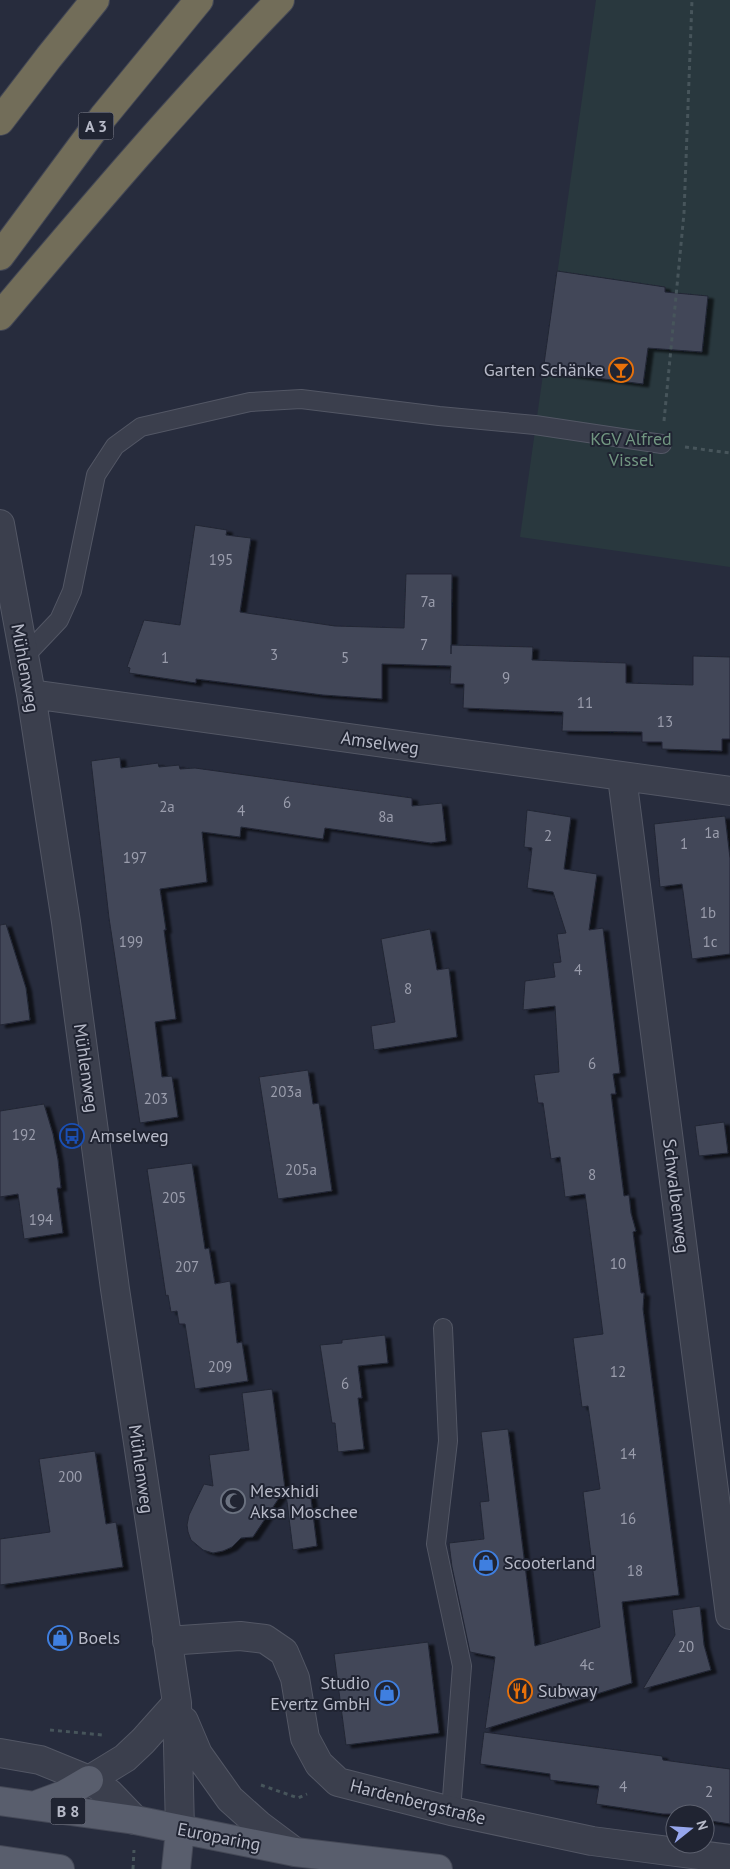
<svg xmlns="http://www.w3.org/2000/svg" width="730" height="1869" viewBox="0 0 730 1869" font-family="'PT Sans',sans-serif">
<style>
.green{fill:#29383e}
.building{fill:#424759;stroke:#222634;filter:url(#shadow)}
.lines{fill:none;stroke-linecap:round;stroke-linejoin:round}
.lane-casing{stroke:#535765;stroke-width:20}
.street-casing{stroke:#535765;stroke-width:30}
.primary-casing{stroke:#444856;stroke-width:30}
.highway-casing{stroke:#434755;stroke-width:30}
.path{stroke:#47555b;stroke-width:3;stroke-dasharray:4 4;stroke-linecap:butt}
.lane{stroke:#3b3f4d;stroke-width:18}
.street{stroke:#3b3f4d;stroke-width:28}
.primary{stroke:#595e6d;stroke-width:28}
.highway{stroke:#726d59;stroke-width:28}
.labels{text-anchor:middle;stroke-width:4;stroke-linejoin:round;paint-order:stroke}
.number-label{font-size:15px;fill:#9a9dac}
.shield{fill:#202432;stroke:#8a8d9b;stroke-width:1}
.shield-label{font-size:16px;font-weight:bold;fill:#b7bac8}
.poi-label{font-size:18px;fill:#b7bac8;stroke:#202432;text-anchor:start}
.park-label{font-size:18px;fill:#719681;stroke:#202432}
.street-label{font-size:18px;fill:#b7bac8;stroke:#202432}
</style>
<defs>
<filter id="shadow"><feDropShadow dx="5.5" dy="3" stdDeviation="1" flood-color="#0009"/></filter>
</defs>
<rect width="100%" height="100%" fill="#272c3d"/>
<path class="green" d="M596,0h134v567l-210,-30z"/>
<path class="building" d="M557,271l108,16v5l43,4 -6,56 -54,-4 -5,36 -100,-13z
M195,525l32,5 -1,5 25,3 -11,74 95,14 69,2 2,-54h46l-1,80v-9l82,2 -1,13 94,3v20l67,2v-29l37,1v82h-8v12l-60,-2v-7h-20v-10l-80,-1 1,-19 -100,-4 1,-24h-14l1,-18 -69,-2v35l-59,-4 -127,-16v4l-67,-10 1,-5 -3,-1 17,-47 36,5z
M120,757l1,11 37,-5 1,4 20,-2 1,4 15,-1 217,30v8l30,-3 4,38 -15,2 -106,-15 -2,11 -82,-12 -1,10 -38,-5 5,50 -47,7 6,41h-2l12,89 -21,3 7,55 10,-1 6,41 -38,6 -31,-205 -18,-157z
M527,810l44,7 -7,52 33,5 -8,56 14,-2 17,145 -7,1 3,20h-5l13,102 5,-1 2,18 5,18 -3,1 8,61h3l-1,16 36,286 -57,7 10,81 -147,46 10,-72 -25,-5 -18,-85 -3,-24 35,-4 -4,-37 9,-1 -8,-69 27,-3 27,217 65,-19 -17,-135 17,-3 -12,-83 -6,1 -9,-69 30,-4 -18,-140 -20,3 -5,-40 -9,2 -8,-56h-5l-4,-28 25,-3 -4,-66 -32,4 2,-29 30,-4 -2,-14 8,-1 -4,-28 9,-1 -13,-41 -26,-4 5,-40 -8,-1z
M725,816l5,42v96l-38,5 -10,-75 -22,3 -6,-63z
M6,924l20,64 4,32 -30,5v-100z
M430,929l7,41 12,-2 8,69 -83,13 -3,-24 24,-4 -14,-83z
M308,1070l5,34 6,-1 13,88 -54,8 -19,-122z
M44,1104l9,30 5,26 3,28h-4l6,45 -39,6 -6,-45 -18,3v-86z
M724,1122l4,31 -29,3 -4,-30z
M192,1163l13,86 4,-1 6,36 15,-3 7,62 5,-1 6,39 -53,8 -10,-65h-6l-2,-13 -6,1 -3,-17 -2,1 -19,-127z
M385,1335l3,28 -30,3 4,32h-4l6,51 -26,3 -3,-29h-3l-12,-78 22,-2v-3z
M272,1389l13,100 -32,48 -12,1 -9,9 -9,4 -10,2 -10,-3 -12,-10 -3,-8 -1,-7 2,-10 15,-31 9,2 -4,-31 40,-5 -7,-57z
M95,1451l11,73 10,-2 7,45 -123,18v-46l50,-7 -11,-73z
M310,1491l7,55 -24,4 -7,-56z
M700,1606l4,39 7,25 -68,19 32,-54 -3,-25z
M428,1642l11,91 -93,12 -12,-91z
M484,1732l178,24 1,4 67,9v55l-25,-4v-6h-42l-67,-10 3,-18 -49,-6v-6l-70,-10z"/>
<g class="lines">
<defs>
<path id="lane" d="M23,658l36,-38 13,-29 24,-116 19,-29 26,-19 109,-25 51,-3 138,17 96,9 127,19
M443,1328l5,113 -12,103 26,122 -11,145"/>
<path id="street" d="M0,524l31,170 35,228 49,367 62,414 3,127
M31,694l699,97
M622,777l108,838
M167,1641l73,-5 25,3 19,13 11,26 10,60 14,26 19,18 113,29 141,30 138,18
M184,1721l14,33 32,45 29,26 36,27
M0,1753l40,7 49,20 20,13 26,27
M89,1780l36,-22 18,-17 34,-38"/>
<path id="primary" d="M0,1801l135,19 160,32 143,17
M36,1805l27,-10 26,-15
M0,1860l60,9
M176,1869l4,-39"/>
<path id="highway" d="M0,121l49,-64 46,-57
M0,256l103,-139 96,-117
M0,316c91,-108 182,-215 280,-316"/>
</defs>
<use href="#lane" class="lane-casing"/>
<use href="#street" class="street-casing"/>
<use href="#primary" class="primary-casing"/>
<use href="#highway" class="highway-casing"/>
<path class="path" d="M664,421l20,-208 8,-213
M685,447l45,6
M50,1730l53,5
M261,1785l37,13 9,-4
M133,1869l1,-19"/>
<use href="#lane" class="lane"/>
<use href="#street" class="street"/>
<use href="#primary" class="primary"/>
<use href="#highway" class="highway"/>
</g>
<defs>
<symbol id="bar-ring" viewBox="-11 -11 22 22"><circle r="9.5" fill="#202432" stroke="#e8710a" stroke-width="1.5"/><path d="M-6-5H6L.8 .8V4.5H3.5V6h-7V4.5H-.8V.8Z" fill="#e8710a"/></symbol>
<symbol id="bus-ring" viewBox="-11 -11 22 22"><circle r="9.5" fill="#202432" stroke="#1a4fb4" stroke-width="1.5"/><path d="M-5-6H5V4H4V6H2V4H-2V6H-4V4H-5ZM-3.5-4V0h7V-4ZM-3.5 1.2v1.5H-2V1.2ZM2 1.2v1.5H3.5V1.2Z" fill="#1a4fb4"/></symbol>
<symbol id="mosque-ring" viewBox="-11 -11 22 22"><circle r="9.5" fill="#202432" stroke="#6b7280" stroke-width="1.5"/><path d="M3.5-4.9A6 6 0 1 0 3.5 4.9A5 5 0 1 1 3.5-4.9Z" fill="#6b7280"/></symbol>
<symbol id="shop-ring" viewBox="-11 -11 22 22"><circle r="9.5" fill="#202432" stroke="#3f7fe0" stroke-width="1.5"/><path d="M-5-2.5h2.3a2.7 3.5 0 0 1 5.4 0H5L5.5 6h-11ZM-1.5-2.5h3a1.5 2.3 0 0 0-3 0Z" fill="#3f7fe0"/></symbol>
<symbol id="restaurant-ring" viewBox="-11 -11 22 22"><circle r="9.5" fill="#202432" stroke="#e8710a" stroke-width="1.5"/><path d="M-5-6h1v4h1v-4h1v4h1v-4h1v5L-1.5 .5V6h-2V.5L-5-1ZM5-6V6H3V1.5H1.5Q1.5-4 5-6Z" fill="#e8710a"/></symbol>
</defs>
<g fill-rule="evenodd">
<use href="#bar-ring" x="607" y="356" width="28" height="28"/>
<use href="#bus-ring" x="58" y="1122" width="28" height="28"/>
<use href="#mosque-ring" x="219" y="1487" width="28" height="28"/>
<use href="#shop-ring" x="472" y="1549" width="28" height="28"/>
<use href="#shop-ring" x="46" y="1624" width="28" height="28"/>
<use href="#restaurant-ring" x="506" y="1677" width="28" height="28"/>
<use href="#shop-ring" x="373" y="1679" width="28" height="28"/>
</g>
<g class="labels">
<g class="number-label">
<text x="221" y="565">195</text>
<text x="428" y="607">7a</text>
<text x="424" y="650">7</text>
<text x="274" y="660">3</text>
<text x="165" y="663">1</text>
<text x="345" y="663">5</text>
<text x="506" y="683">9</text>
<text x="585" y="708">11</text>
<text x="665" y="727">13</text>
<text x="287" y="808">6</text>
<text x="167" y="812">2a</text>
<text x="241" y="816">4</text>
<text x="386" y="822">8a</text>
<text x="712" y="838">1a</text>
<text x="548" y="841">2</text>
<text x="684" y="849">1</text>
<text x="135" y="863">197</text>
<text x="708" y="918">1b</text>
<text x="131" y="947">199</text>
<text x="710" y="947">1c</text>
<text x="578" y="975">4</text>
<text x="408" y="994">8</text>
<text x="592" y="1069">6</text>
<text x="286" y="1097">203a</text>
<text x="156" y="1104">203</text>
<text x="24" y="1140">192</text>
<text x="301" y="1175">205a</text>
<text x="592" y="1180">8</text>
<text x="174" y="1203">205</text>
<text x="41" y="1225">194</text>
<text x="618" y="1269">10</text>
<text x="187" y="1272">207</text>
<text x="220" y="1372">209</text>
<text x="618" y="1377">12</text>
<text x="345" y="1389">6</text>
<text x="628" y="1459">14</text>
<text x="70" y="1482">200</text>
<text x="628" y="1524">16</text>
<text x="635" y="1576">18</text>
<text x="686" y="1652">20</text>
<text x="587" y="1670">4c</text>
<text x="623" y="1792">4</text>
<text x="709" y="1797">2</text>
</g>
<g class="shield">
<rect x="78.5" y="112.5" width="35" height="27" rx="4"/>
<rect x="50.5" y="1797.5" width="35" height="27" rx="4"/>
</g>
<g class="shield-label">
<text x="96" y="132">A 3</text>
<text x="68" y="1817">B 8</text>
</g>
<g class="poi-label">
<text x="604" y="376" text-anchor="end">Garten Schänke</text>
<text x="90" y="1142">Amselweg</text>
<text x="250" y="1497">Mesxhidi<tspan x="250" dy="21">Aksa Moschee</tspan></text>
<text x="504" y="1569">Scooterland</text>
<text x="78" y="1644">Boels</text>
<text x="370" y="1689" text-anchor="end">Studio<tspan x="370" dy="21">Evertz GmbH</tspan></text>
<text x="538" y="1697">Subway</text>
</g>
<g class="park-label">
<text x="631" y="445">KGV Alfred<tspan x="631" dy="21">Vissel</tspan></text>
</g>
<g class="street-label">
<text transform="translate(25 668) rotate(80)" y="6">Mühlenweg</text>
<text transform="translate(380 743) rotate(8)" y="6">Amselweg</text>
<text transform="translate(86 1068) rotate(82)" y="6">Mühlenweg</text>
<text transform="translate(676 1196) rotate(83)" y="6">Schwalbenweg</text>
<text transform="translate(141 1469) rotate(82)" y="6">Mühlenweg</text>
<text transform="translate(418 1802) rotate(14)" y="6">Hardenbergstraße</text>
<text transform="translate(219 1837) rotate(11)" y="6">Europaring</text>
</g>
</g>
<g transform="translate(690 1829) rotate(73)"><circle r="24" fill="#202432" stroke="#5c606e"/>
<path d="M0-4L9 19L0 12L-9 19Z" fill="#97a7ed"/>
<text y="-8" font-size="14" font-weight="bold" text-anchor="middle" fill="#b7bac8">N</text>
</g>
</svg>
